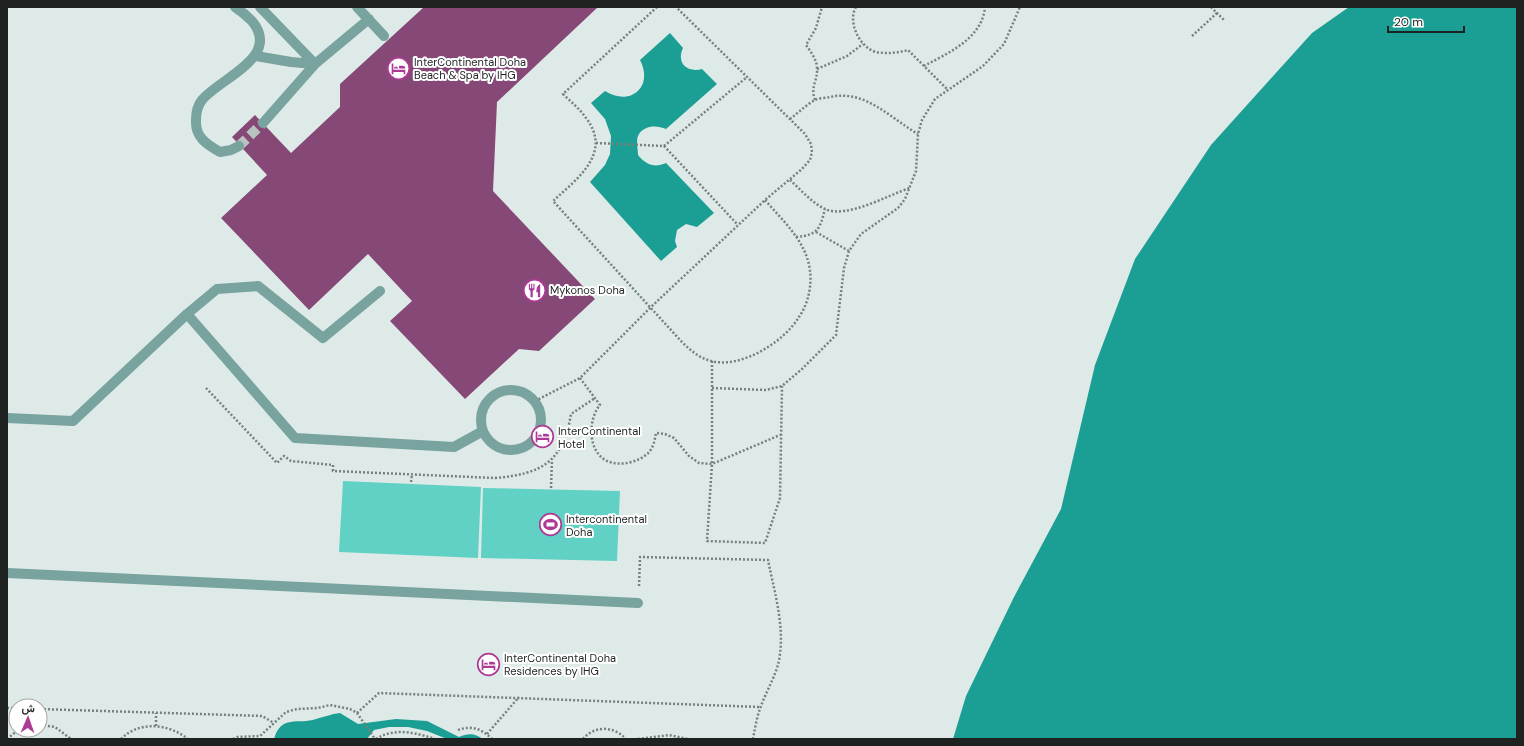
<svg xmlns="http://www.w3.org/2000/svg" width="1524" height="746" viewBox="0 0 1524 746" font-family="'DM Sans',Vazirmatn,sans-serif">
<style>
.green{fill:#61d1c5}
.water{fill:#1b9e93}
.building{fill:#864877}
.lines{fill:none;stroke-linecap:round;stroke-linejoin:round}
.minor-tunnel{stroke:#b8c2c0;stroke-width:10;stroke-dasharray:10 5;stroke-linecap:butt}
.path{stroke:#77807e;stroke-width:2.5;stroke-dasharray:2 2;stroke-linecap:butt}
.minor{stroke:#78a39e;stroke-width:10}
.labels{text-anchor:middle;stroke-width:4;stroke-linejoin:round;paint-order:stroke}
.poi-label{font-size:11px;fill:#1e2322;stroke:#fff;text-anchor:start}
</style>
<rect width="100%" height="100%" fill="#deeae8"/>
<path class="green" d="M343,481l138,6 -3,71 -139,-6z
M483,488l137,3 -3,70 -136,-3z"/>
<path class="water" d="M1349,7h168v732h-564l13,-43 48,-99 47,-88 34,-144 40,-106 76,-114 101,-112z
M670,33l13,15c-7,15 4,25 19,21l15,15 -51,45c-9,-4 -23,-4 -28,7 -2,5 0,14 0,19 8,10 17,13 28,8l48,50 -17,14 -11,-3 -9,6 -2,11 2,6 -16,14 -71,-79 15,-17 5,-11 1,-18 -6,-17 -14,-16 14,-12c25,16 49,-4 35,-31z
M340,713l18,11 38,-5 31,2 32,16c9,-4 16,-4 24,2h-36l-20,-8 -19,-4h-19l-15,3 -7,9h-93c7,-25 24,-14 42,-20 8,-2 15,-5 24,-6z"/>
<path class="building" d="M424,7h174l-101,95 -4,89 102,108 -56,52 -20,-2 -54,50 -75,-78 22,-20 -44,-47 -59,56 -88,-92 46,-43 -35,-38 23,-22 36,38 49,-46v-23z"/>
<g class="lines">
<path class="minor-tunnel" d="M239,146l24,-23"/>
<path class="path" d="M657,7l-94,87c8,8 17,15 23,24 27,35 -9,61 -33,83l128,140c9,9 18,17 30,20 30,8 73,-19 88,-44 9,-13 13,-31 11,-46 -3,-29 -27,-50 -45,-71
M856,7c-9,15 4,41 20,45 11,2 21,1 32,-2l39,39
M1211,7l13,13
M1192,36l25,-23
M924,66c24,-13 58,-27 61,-59
M817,69l30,-13 16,-12
M815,100c-5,-14 3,-19 2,-32 0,-8 -6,-16 -11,-23l10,-17 6,-21
M790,119c8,-6 16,-14 25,-19 4,-2 10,-2 15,-3 35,-8 60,21 88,37
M596,143l68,3 83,-69
M664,146l74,79
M790,180c10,9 22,23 35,29 22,10 63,-14 85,-21
M816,232l33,19
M796,237c22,-2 24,-8 29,-28
M712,361v103l-5,77 58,2 15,-45 2,-112
M580,378l20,27c-12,14 -13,46 7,56 13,6 34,1 43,-10 4,-6 5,-12 6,-18l9,1 9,4 15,18 10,7 13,1 68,-29
M206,388l71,75 7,-7 7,5 42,4v6l162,7c47,-4 68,-16 76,-64l24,-16
M712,388l54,2 16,-4 20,-17 34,-34 8,-67 5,-17 12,-17 37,-26 7,-9 11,-28 2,-37 4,-14 13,-21 48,-33 21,-22 16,-37
M535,401l45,-23 71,-71 114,-107 37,-31 8,-9 2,-8 -1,-8 -6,-10 -129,-127
M411,482l1,-8
M551,488l1,-29
M639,586l1,-29 128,3c6,30 16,63 12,94 -2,19 -13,35 -19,52 -4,10 -6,22 -8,33
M7,708h9
M40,709l222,7 12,7
M357,713l22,-20 381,14
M40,725l15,2 16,12
M41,725v-16
M156,726v-13
M458,730c14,-5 24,-1 34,9
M487,734l32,-37
M7,739l11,-9
M121,739c19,-19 48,-15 67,0
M233,739l4,-2 23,-1 26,-24 11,-3 21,-1 12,-3 20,4 7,4 18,26
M376,739c18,-12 41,-6 59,0
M583,739c12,-14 31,-13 43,0
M638,739l31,-4 19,4"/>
<path class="minor" d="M235,7c6,4 12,9 17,14 30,36 -32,57 -50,79 -5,6 -6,13 -6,20 -1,17 10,24 24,32l11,-2 8,-4
M260,7l55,57
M357,7l27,29
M256,56l35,6 24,2
M263,123l52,-59 54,-45
M187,314l108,124 159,9 29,-16
M481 420a30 30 0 1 1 60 0a30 30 0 1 1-60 0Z
M7,418l66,3 114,-107 30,-25 41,-3 65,52 57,-47
M7,573l631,30"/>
</g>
<defs>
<symbol id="hotel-ring" viewBox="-11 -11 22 22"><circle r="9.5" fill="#fff" stroke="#ad3b96" stroke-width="1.5"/><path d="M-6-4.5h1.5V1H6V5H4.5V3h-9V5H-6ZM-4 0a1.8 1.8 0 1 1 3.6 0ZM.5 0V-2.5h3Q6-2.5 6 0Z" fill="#ad3b96"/></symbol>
<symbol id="restaurant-ring" viewBox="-11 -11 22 22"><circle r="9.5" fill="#fff" stroke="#ad3b96" stroke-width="1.5"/><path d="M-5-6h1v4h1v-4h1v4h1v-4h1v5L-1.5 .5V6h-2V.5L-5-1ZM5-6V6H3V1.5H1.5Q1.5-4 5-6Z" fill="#ad3b96"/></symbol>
<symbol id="stadium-ring" viewBox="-11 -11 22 22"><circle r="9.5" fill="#fff" stroke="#ad3b96" stroke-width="1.5"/><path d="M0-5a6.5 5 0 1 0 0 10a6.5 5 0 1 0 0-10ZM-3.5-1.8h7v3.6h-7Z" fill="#ad3b96"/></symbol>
</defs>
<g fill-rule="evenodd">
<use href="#hotel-ring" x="386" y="56" width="25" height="25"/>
<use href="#restaurant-ring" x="522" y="278" width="25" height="25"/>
<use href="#hotel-ring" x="530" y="424" width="25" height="25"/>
<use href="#stadium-ring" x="538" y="512" width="25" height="25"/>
<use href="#hotel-ring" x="476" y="652" width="25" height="25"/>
</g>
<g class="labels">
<g class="poi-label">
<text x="414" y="66">InterContinental Doha<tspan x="414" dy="13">Beach &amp; Spa by IHG</tspan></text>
<text x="550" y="294">Mykonos Doha</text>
<text x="558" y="435">InterContinental<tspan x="558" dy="13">Hotel</tspan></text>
<text x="566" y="523">Intercontinental<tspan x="566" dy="13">Doha</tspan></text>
<text x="504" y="662">InterContinental Doha<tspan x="504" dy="13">Residences by IHG</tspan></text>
</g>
</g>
<rect width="1524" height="746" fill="none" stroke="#1e2322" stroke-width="16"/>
<g transform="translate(28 718) rotate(2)"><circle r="19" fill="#ffffff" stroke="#a5a7a7"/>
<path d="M0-3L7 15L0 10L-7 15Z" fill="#ad3b96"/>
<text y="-6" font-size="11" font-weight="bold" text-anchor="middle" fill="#1e2322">ش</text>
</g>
<path d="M1388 26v6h76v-6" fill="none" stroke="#1e2322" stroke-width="2"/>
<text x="1394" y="26" font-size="12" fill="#1e2322" stroke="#ffffff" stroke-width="3" paint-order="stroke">20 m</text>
</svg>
